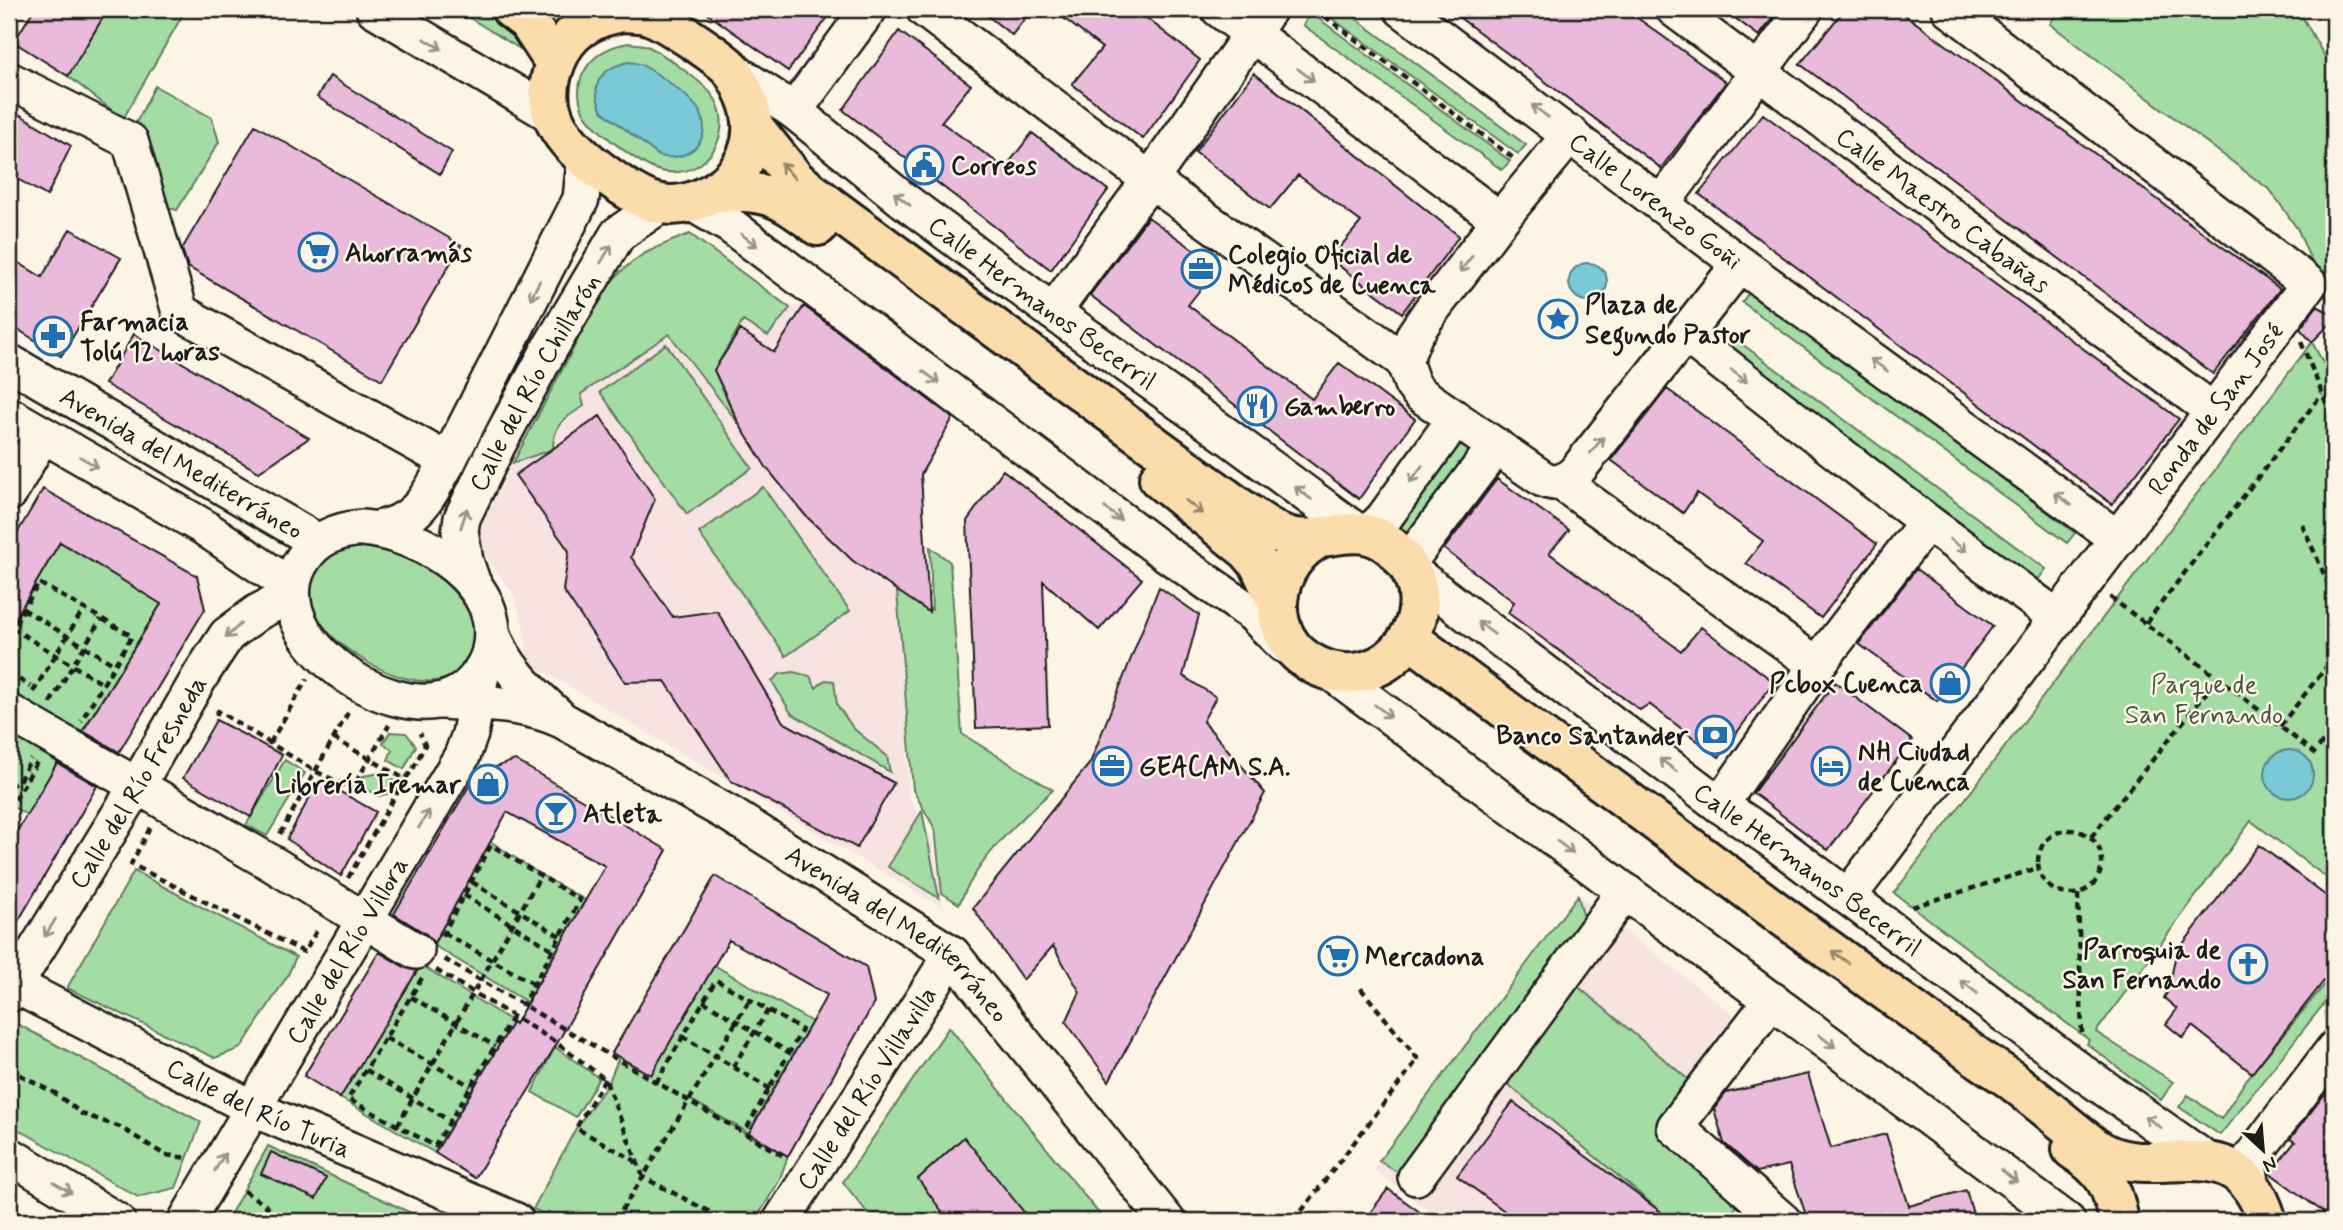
<svg xmlns="http://www.w3.org/2000/svg" width="2343" height="1230" viewBox="0 0 2343 1230" font-family="Mynerve,sans-serif">
<style>
.built{fill:#f7e3e2}
.green{fill:#a4dda3;stroke:#607c60;stroke-width:2}
.water{fill:#7ac9d7;stroke:#54848c;stroke-width:2}
.building{fill:#eabadb;stroke:#1c1c1c;stroke-width:2}
.lines{fill:none;stroke-linecap:round;stroke-linejoin:round}
.minor-casing{stroke:#1c1c1c;stroke-width:40}
.major-casing{stroke:#1c1c1c;stroke-width:44}
.path{stroke:#1c1c1c;stroke-width:4.5;stroke-dasharray:7 5;stroke-linecap:butt}
.minor{stroke:#fcf5e5;stroke-width:35}
.major{stroke:#faddab;stroke-width:38}
.oneway{stroke:#97938b}
.oneway2{stroke:#96866b}
.labels{text-anchor:middle;stroke-width:5;stroke-linejoin:round;paint-order:stroke}
.poi-label{font-size:26px;font-weight:bold;fill:#1c1c1c;stroke:#fcf5e5;text-anchor:start}
.street-label{font-size:26px;fill:#1c1c1c;stroke:#fcf5e5}
.park-label{font-size:26px;fill:#455644;stroke:#fcf5e5}
</style>
<rect width="100%" height="100%" fill="#fcf5e5"/>
<filter id="ink" filterUnits="userSpaceOnUse"><feTurbulence type="fractalNoise" baseFrequency=".0143" numOctaves="2"/><feDisplacementMap in="SourceGraphic" scale="14" xChannelSelector="R" yChannelSelector="G"/><feConvolveMatrix kernelMatrix="1 2 1 2 8 2 1 2 1" color-interpolation-filters="sRGB"/></filter>
<g filter="url(#ink)">
<path class="built" d="M690,234l100,74 16,-4 150,109 -35,61 -15,205 2,117 24,43 12,70 -416,-247 -5,-38 -10,-31 -34,-45 3,-26 122,-232 18,-22 26,-19z
M1578,895l161,124 -84,110 87,70 -16,22h-284l-69,-52z"/>
<path class="green" d="M108,9h78l-63,110 -55,-43z
M462,9h31l37,46 -70,-43z
M1319,9h24l183,136 -8,9z
M2060,9h238l36,64v233h-4l-32,-76 -27,-39 -221,-167z
M1311,13l199,148 -8,9 -199,-145z
M629,43c5,1 11,1 15,2 15,5 60,38 69,51 21,29 1,73 -35,76 -9,1 -17,0 -26,-4 -17,-8 -61,-40 -69,-57 -14,-36 12,-63 46,-68z
M155,86l57,32 7,24 -42,68 -15,-4 -27,-81z
M690,234l100,74 -22,28 -25,-15 -29,49 25,54 -70,-90 -88,60 3,12c-20,12 -31,19 -31,43l-40,14 91,-173c28,-34 46,-41 86,-56z
M1752,288l323,245 -8,10 -325,-241z
M1723,330l323,239 -9,12 -322,-239z
M2312,342l22,41v500l-83,-62 -155,211 77,50 -12,18 -74,-56 2,-4 -195,-147z
M666,344l86,124 -65,46 -87,-122z
M1454,440l19,1 -5,23 -56,77 -16,-1v-23z
M763,487l87,124 -64,45 -87,-123z
M60,542l101,62 -81,131 -71,-42v-64z
M353,543c15,3 33,4 47,9 27,10 72,49 75,79 0,5 -1,11 -2,16 -2,15 -13,25 -26,31 -42,17 -128,-35 -138,-78 -3,-14 5,-28 9,-41z
M930,547l20,15 12,172 91,56c-39,35 -73,66 -94,114l-17,-11 -7,-64 -22,-39 -16,-199 35,19z
M793,672l17,4 6,12 9,-8 9,1 3,24 17,24 33,27 3,16 -99,-59 -19,-32 8,-7z
M9,729l50,30 -32,56 -18,-10z
M390,732l16,1 10,13 -12,23 -16,-9 4,-10 -9,-7z
M285,760l20,13 -38,63 -21,-11z
M381,773l16,9 -6,11 -12,3 -21,-11 5,-9z
M922,811l17,87 -51,-31z
M490,841l51,34 44,25 -58,102 -94,-57z
M134,871l162,86 -8,18 -47,73 -26,10 -148,-70z
M1578,895l9,36 -190,241 -18,-11z
M421,965l92,57 -78,131 -95,-55z
M714,965l98,57 -63,111 -63,-36 58,36 44,23 -9,25 -24,40h-196l-26,-12 43,-81 32,-44 11,-27 32,18z
M2334,973v18l-114,144 -41,-28 9,-12 33,24 25,-39z
M1574,983l117,99 -36,47 87,70 -16,22h-65l4,-6 -163,-136z
M19,1025l182,97 -25,66 -38,9 -129,-73v-83z
M949,1027l156,194h-231l-31,-39z
M555,1047l44,31 -23,39 -44,-25z
M268,1146l160,75h-198v-6z"/>
<path class="water" d="M628,62c6,1 11,1 16,4 14,8 49,32 56,46 14,29 -13,51 -41,44l-57,-45c-13,-27 -2,-42 26,-49z
M1569 282a19 19 0 1 1 38 0a19 19 0 1 1-38 0Z
M2265 774a24 24 0 1 1 48 0a24 24 0 1 1-48 0Z"/>
<path class="building" d="M34,9h74l-40,67 -54,-34z
M701,9h133l-46,62z
M979,9h53l-20,26z
M1052,9h83l65,51 -57,79 -71,-55 30,-36z
M1448,9h177l101,73 -65,86z
M1723,9h56l-20,27z
M1845,9h52l383,280 -67,85 -413,-310z
M899,31l72,54 -30,37 64,46 27,-35 76,57 -57,80 -208,-160z
M1254,73l205,163 -57,77 -72,-54 31,-37 -63,-47 -28,34 -75,-57z
M330,76l122,76 -12,22 -123,-77z
M9,108l62,38 -24,50 -38,-22z
M1763,114l416,305 -67,85 -413,-310z
M255,125l206,120 -79,135 -194,-113 -6,-18z
M1148,217l70,50 -30,38 124,94 27,-36 76,56 -56,80 -269,-204z
M70,229l51,29 -60,98 -52,-32v-67l33,20z
M804,306l149,112 -32,56 8,138 -76,-51 -48,-46 -39,-48 -27,-43 -25,-54 26,-40 34,22z
M2317,306l17,9v5l-22,22 -12,-13z
M134,334l175,104 -50,34 -154,-88z
M1667,389l210,155 -56,74 -75,-55 17,-22 -66,-48 -14,20 -72,-53z
M600,416l55,83 -24,58 42,60 44,-6 66,111 111,61 -37,65 -126,-67 -66,-100 -40,1 -62,-92 6,-39 -54,-76z
M1003,470l139,109 -43,51 -56,-49 5,144 -72,3 -9,-207z
M1497,479l72,51 -20,23 132,98 20,-24 73,55 -55,75 -70,-53 -9,6 -132,-97 6,-11 -70,-53z
M43,489l154,87 8,33 -86,143 -36,-21 78,-127 -101,-62 -51,87v-82z
M1916,569l77,57 -56,75 -78,-57z
M1159,587l40,28 -16,61 33,21 -13,24 62,72 -156,288 -43,-59 14,-30 -27,-46 -30,34 -50,-72 117,-145z
M1835,682l77,58 -84,110 -75,-57z
M216,720l66,35 -31,62 -68,-39z
M515,760l152,90 -112,197 -80,131 -40,-25 78,-131 2,2 90,-158 -98,-54 -73,131 -8,-9 -32,-20 82,-140z
M57,763l40,23 -88,151v-92z
M319,780l57,32 -35,64 -54,-37z
M2259,845l75,57v66l-82,105 -60,-47 -9,12 -17,-14 11,-15 -13,-11 5,-9 7,-36z
M715,876l151,91 8,36 -86,153 -39,-23 78,-138 -98,-55 -78,135 -39,-22z
M379,952l27,16 11,3 -77,127 -36,-22z
M1808,1074l23,74 55,-14 23,72 57,-16 9,31h-167l-19,-56 -32,7 -33,-29 -10,-34 12,-16z
M2334,1082v138l-64,-47 25,-31 -5,-3z
M1513,1102l160,119h-155l-61,-45z
M964,1137l67,84h-82l-31,-42z
M271,1152l55,26 -10,21 -55,-25z
M1388,1189l44,32h-68z"/>
<g class="lines">
<defs>
<g id="minor">
<path d="M374,9l178,106"/>
<path d="M924,9l226,171 254,181"/>
<path d="M1219,9l281,211"/>
<path id="s1" d="M1402,9l338,255 378,275"/>
<path id="s2" d="M1674,9l539,402"/>
<path id="s3" d="M729,68l65,43 108,88 151,113 177,126 129,95 15,-5 10,-10 71,-99"/>
<path d="M9,80l121,61 50,171 268,149"/>
<path d="M794,111l75,-102"/>
<path d="M1571,134l-71,86 -70,92 -15,22 -11,27 8,23 8,10 123,85c14,6 22,3 33,-7l164,-208"/>
<path d="M692,203l39,23 430,324 92,64 30,30 13,6"/>
<path d="M1662,203l143,-194"/>
<path d="M1053,312l97,-132 119,-171"/>
<path d="M1685,334l242,188 131,96"/>
<path id="s4" d="M9,362l309,180"/>
<path d="M9,415l193,111 90,61"/>
<path d="M1561,482l256,183"/>
<path d="M9,493l33,-58"/>
<path d="M362,528c59,5 147,55 127,126 -6,18 -20,36 -38,43 -64,28 -197,-65 -148,-138 14,-21 34,-29 59,-31z"/>
<path d="M377,529c41,-6 52,-35 71,-68l133,-262 4,-39"/>
<path d="M1407,564l89,-118"/>
<path id="s5" d="M1412,572l308,233 49,33 314,235 125,88"/>
<path id="s6" d="M473,584l-8,-23 -5,-30 2,-13 35,-72 53,-98 68,-114 42,-29"/>
<path d="M492,632c11,34 38,59 65,83"/>
<path d="M1328,670l739,551"/>
<path id="s7" d="M442,701c41,3 81,1 120,19l169,95 221,139 215,267"/>
<path d="M9,712l257,148 150,91"/>
<path d="M1720,805l97,-140 110,-143"/>
<path id="s8" d="M1848,897l461,-613 -359,-275"/>
<path id="s9" d="M9,982l243,126 264,113"/>
<path id="s10" d="M9,994l128,-208 65,-113 25,-38 31,-23 33,-17"/>
<path d="M1772,1000l-97,127 108,94"/>
<path d="M9,1155l108,66"/>
<path d="M1416,1177l209,-286"/>
<path d="M2252,1188l-4,-24 3,-6 83,-109"/>
<path id="s11" d="M186,1221l276,-465 8,-22 12,-65"/>
<path id="s12" d="M781,1221l171,-267"/>
</g>
<path id="major" d="M511,9l17,13 27,41
M623,12c8,1 18,0 26,3 16,5 68,41 80,52 7,8 12,19 16,28 18,41 1,82 -39,101 -40,20 -64,4 -97,-19 -47,-33 -79,-69 -47,-128 13,-23 36,-33 61,-37z
M753,126l43,54 35,27 373,275c21,14 58,45 80,53 40,15 75,-24 115,19 53,57 -11,145 -82,112 -58,-27 -48,-106 7,-130
M715,192c54,-1 60,2 103,34
M1159,479l89,72 11,13 19,40
M1409,638c127,94 254,189 380,283 59,43 118,86 177,128 14,11 30,20 44,30 28,22 55,45 83,67 59,45 143,-30 174,75
M2072,1149c32,21 40,35 47,72"/>
</defs>
<use href="#minor" class="minor-casing"/>
<use href="#major" class="major-casing"/>
<path class="path" d="M1315,9l198,149
M2301,342l33,80
M2302,524l32,73
M2110,597l108,81 96,75 20,-25
M23,609l92,56
M2146,623l176,-229
M12,628l91,56
M9,634l30,-51 93,53 -51,85
M9,673l22,14
M33,692l50,-82
M50,703l51,-84
M216,715l2,-4 97,60 37,18 37,-64
M2280,726l54,-69
M333,738l72,41 7,-8 13,-26 -5,-12
M270,743l37,-64
M9,787l10,-6 12,-22
M9,810l28,-48
M150,828l-19,36 173,88 15,-25
M2038 862a32 32 0 1 1 64 0a32 32 0 1 1-64 0Z
M280,834l69,-123
M2091,837l127,-159
M348,878l57,-99
M472,882l88,54
M2078,894l4,142
M464,895l89,55
M1912,907l126,-39
M444,933l90,51
M442,936l49,-91 89,55 -58,106
M444,959l343,199
M436,970l115,69 54,40 38,98 107,-178
M422,978l-74,121 87,47 78,-130
M411,997l84,49
M703,1001l87,52
M682,1036l88,53
M386,1038l85,48
M733,1067l35,-57
M9,1069l46,24 27,21 38,13 45,28 23,3
M366,1070l84,51
M605,1079l-29,49 58,32 2,4
M656,1083l60,-103 86,50 -58,103
M397,1126l144,-251
M244,1191l20,13 15,17
M615,1221l28,-44 84,44
M1294,1221l124,-162 -60,-74"/>
<use href="#minor" class="minor"/>
<use href="#major" class="major"/>
</g>
<defs><path id="oneway-shaft" d="M-6 0H5M1.5-3L5.5 0L1.5 3" fill="none" stroke-width="1.6" stroke-linecap="round" stroke-linejoin="round" transform="scale(1.75)"/></defs>
<g class="oneway">
<use href="#oneway-shaft" transform="translate(433 44) rotate(31)"/>
<use href="#oneway-shaft" transform="translate(1306 75) rotate(37)"/>
<use href="#oneway-shaft" transform="translate(1540 111) rotate(-143)"/>
<use href="#oneway-shaft" transform="translate(902 199) rotate(-142)"/>
<use href="#oneway-shaft" transform="translate(749 240) rotate(37)"/>
<use href="#oneway-shaft" transform="translate(606 254) rotate(-59)"/>
<use href="#oneway-shaft" transform="translate(1466 264) rotate(128)"/>
<use href="#oneway-shaft" transform="translate(535 290) rotate(117)"/>
<use href="#oneway-shaft" transform="translate(1879 365) rotate(-144)"/>
<use href="#oneway-shaft" transform="translate(1739 376) rotate(38)"/>
<use href="#oneway-shaft" transform="translate(931 377) rotate(37)"/>
<use href="#oneway-shaft" transform="translate(1597 445) rotate(-51)"/>
<use href="#oneway-shaft" transform="translate(89 462) rotate(30)"/>
<use href="#oneway-shaft" transform="translate(1416 474) rotate(126)"/>
<use href="#oneway-shaft" transform="translate(1303 493) rotate(-143)"/>
<use href="#oneway-shaft" transform="translate(2063 499) rotate(-144)"/>
<use href="#oneway-shaft" transform="translate(1113 514) rotate(37)"/>
<use href="#oneway-shaft" transform="translate(464 518) rotate(-72)"/>
<use href="#oneway-shaft" transform="translate(1958 545) rotate(36)"/>
<use href="#oneway-shaft" transform="translate(1486 628) rotate(-143)"/>
<use href="#oneway-shaft" transform="translate(233 631) rotate(137)"/>
<use href="#oneway-shaft" transform="translate(1383 711) rotate(37)"/>
<use href="#oneway-shaft" transform="translate(1668 765) rotate(-143)"/>
<use href="#oneway-shaft" transform="translate(424 819) rotate(-59)"/>
<use href="#oneway-shaft" transform="translate(1565 847) rotate(37)"/>
<use href="#oneway-shaft" transform="translate(50 928) rotate(122)"/>
<use href="#oneway-shaft" transform="translate(1969 987) rotate(-143)"/>
<use href="#oneway-shaft" transform="translate(1827 1041) rotate(37)"/>
<use href="#oneway-shaft" transform="translate(2153 1122) rotate(-145)"/>
<use href="#oneway-shaft" transform="translate(220 1162) rotate(-59)"/>
<use href="#oneway-shaft" transform="translate(2009 1176) rotate(37)"/>
<use href="#oneway-shaft" transform="translate(63 1188) rotate(31)"/>
</g>
<g class="oneway2">
<use href="#oneway-shaft" transform="translate(788 171) rotate(-132)"/>
<use href="#oneway-shaft" transform="translate(1194 507) rotate(39)"/>
<use href="#oneway-shaft" transform="translate(1840 957) rotate(-144)"/>
</g>
</g>
<defs>
<symbol id="civic-ring" viewBox="-11 -11 22 22"><circle r="9.5" fill="#fcf5e5" stroke="#1f6fb2" stroke-width="1.5"/><path d="M-.6-6.5H3V-4.5H.6V-3L4-1V1h2V6H-6V1h2V-1L-.6-3ZM-1.2 2.5V6h2.4V2.5Z" fill="#1f6fb2"/></symbol>
<symbol id="supermarket-ring" viewBox="-11 -11 22 22"><circle r="9.5" fill="#fcf5e5" stroke="#1f6fb2" stroke-width="1.5"/><path d="M-6-5.5h2.5l.6 2H6L4.5 2H-2.5L-4.4-4H-6ZM-1.5 3.2a1.3 1.3 0 1 0 .1 0ZM3 3.2a1.3 1.3 0 1 0 .1 0Z" fill="#1f6fb2"/></symbol>
<symbol id="office-ring" viewBox="-11 -11 22 22"><circle r="9.5" fill="#fcf5e5" stroke="#1f6fb2" stroke-width="1.5"/><path d="M-6-3h4V-5.5h4V-3h4V5H-6ZM-1-4.5V-3h2v-1.5ZM-6 0V1H6V0Z" fill="#1f6fb2"/></symbol>
<symbol id="sight-ring" viewBox="-11 -11 22 22"><circle r="9.5" fill="#fcf5e5" stroke="#1f6fb2" stroke-width="1.5"/><path d="M0-6L1.8-2.2L6-1.7L2.9 1.2L3.7 5.4L0 3.3L-3.7 5.4L-2.9 1.2L-6-1.7L-1.8-2.2Z" fill="#1f6fb2"/></symbol>
<symbol id="pharmacy-ring" viewBox="-11 -11 22 22"><circle r="9.5" fill="#fcf5e5" stroke="#1f6fb2" stroke-width="1.5"/><path d="M-2-6h4v4h4v4h-4v4h-4v-4h-4v-4h4Z" fill="#1f6fb2"/></symbol>
<symbol id="restaurant-ring" viewBox="-11 -11 22 22"><circle r="9.5" fill="#fcf5e5" stroke="#1f6fb2" stroke-width="1.5"/><path d="M-5-6h1v4h1v-4h1v4h1v-4h1v5L-1.5 .5V6h-2V.5L-5-1ZM5-6V6H3V1.5H1.5Q1.5-4 5-6Z" fill="#1f6fb2"/></symbol>
<symbol id="shop-ring" viewBox="-11 -11 22 22"><circle r="9.5" fill="#fcf5e5" stroke="#1f6fb2" stroke-width="1.5"/><path d="M-5-2.5h2.3a2.7 3.5 0 0 1 5.4 0H5L5.5 6h-11ZM-1.5-2.5h3a1.5 2.3 0 0 0-3 0Z" fill="#1f6fb2"/></symbol>
<symbol id="bank-ring" viewBox="-11 -11 22 22"><circle r="9.5" fill="#fcf5e5" stroke="#1f6fb2" stroke-width="1.5"/><path d="M-6-4H6V4H-6ZM0-2.3a2.3 2.3 0 1 0 0 4.6a2.3 2.3 0 1 0 0-4.6Z" fill="#1f6fb2"/></symbol>
<symbol id="hotel-ring" viewBox="-11 -11 22 22"><circle r="9.5" fill="#fcf5e5" stroke="#1f6fb2" stroke-width="1.5"/><path d="M-6-4.5h1.5V1H6V5H4.5V3h-9V5H-6ZM-4 0a1.8 1.8 0 1 1 3.6 0ZM.5 0V-2.5h3Q6-2.5 6 0Z" fill="#1f6fb2"/></symbol>
<symbol id="bar-ring" viewBox="-11 -11 22 22"><circle r="9.5" fill="#fcf5e5" stroke="#1f6fb2" stroke-width="1.5"/><path d="M-6-5H6L.8 .8V4.5H3.5V6h-7V4.5H-.8V.8Z" fill="#1f6fb2"/></symbol>
<symbol id="church-ring" viewBox="-11 -11 22 22"><circle r="9.5" fill="#fcf5e5" stroke="#1f6fb2" stroke-width="1.5"/><path d="M-1.2-6h2.4v3.5h3.3v2.4h-3.3V6h-2.4V-.1h-3.3v-2.4h3.3Z" fill="#1f6fb2"/></symbol>
</defs>
<g fill-rule="evenodd">
<use href="#civic-ring" x="902" y="143" width="44" height="44"/>
<use href="#supermarket-ring" x="296" y="230" width="44" height="44"/>
<use href="#office-ring" x="1179" y="247" width="44" height="44"/>
<use href="#sight-ring" x="1536" y="297" width="44" height="44"/>
<use href="#pharmacy-ring" x="31" y="314" width="44" height="44"/>
<use href="#restaurant-ring" x="1235" y="384" width="44" height="44"/>
<use href="#shop-ring" x="1928" y="661" width="44" height="44"/>
<use href="#bank-ring" x="1693" y="713" width="44" height="44"/>
<use href="#office-ring" x="1090" y="744" width="44" height="44"/>
<use href="#hotel-ring" x="1809" y="744" width="44" height="44"/>
<use href="#shop-ring" x="466" y="762" width="44" height="44"/>
<use href="#bar-ring" x="534" y="791" width="44" height="44"/>
<use href="#supermarket-ring" x="1316" y="934" width="44" height="44"/>
<use href="#church-ring" x="2226" y="942" width="44" height="44"/>
</g>
<g class="labels">
<g class="poi-label">
<text x="951" y="174">Correos</text>
<text x="345" y="261">Ahorramás</text>
<text x="1228" y="263">Colegio Oficial de<tspan x="1228" dy="30">Médicos de Cuenca</tspan></text>
<text x="1585" y="313">Plaza de<tspan x="1585" dy="30">Segundo Pastor</tspan></text>
<text x="80" y="330">Farmacia<tspan x="80" dy="30">Tolú 12 horas</tspan></text>
<text x="1284" y="415">Gamberro</text>
<text x="1923" y="692" text-anchor="end">Pcbox Cuenca</text>
<text x="1688" y="744" text-anchor="end">Banco Santander</text>
<text x="1858" y="760">NH Ciudad<tspan x="1858" dy="30">de Cuenca</tspan></text>
<text x="1139" y="775">GEACAM S.A.</text>
<text x="461" y="793" text-anchor="end">Librería Iremar</text>
<text x="583" y="822">Atleta</text>
<text x="2221" y="958" text-anchor="end">Parroquia de<tspan x="2221" dy="30">San Fernando</tspan></text>
<text x="1365" y="965">Mercadona</text>
</g>
<g class="street-label">
<text dy="9" stroke="none"><textPath href="#s1" startOffset="318">Calle Lorenzo Goñi</textPath></text>
<text dy="9" stroke="none"><textPath href="#s2" startOffset="336">Calle Maestro Cabañas</textPath></text>
<text dy="9" stroke="none"><textPath href="#s3" startOffset="392">Calle Hermanos Becerril</textPath></text>
<text dy="9" stroke="none"><textPath href="#s6" startOffset="222">Calle del Río Chillarón</textPath></text>
<text dy="9" stroke="none"><textPath href="#s8" startOffset="611">Ronda de San José</textPath></text>
<text dy="9" stroke="none"><textPath href="#s4" startOffset="200">Avenida del Mediterráneo</textPath></text>
<text dy="9" stroke="none"><textPath href="#s10" startOffset="248">Calle del Río Fresneda</textPath></text>
<text dy="9" stroke="none"><textPath href="#s5" startOffset="495">Calle Hermanos Becerril</textPath></text>
<text dy="9" stroke="none"><textPath href="#s7" startOffset="522">Avenida del Mediterráneo</textPath></text>
<text dy="9" stroke="none"><textPath href="#s11" startOffset="315">Calle del Río Villora</textPath></text>
<text dy="9" stroke="none"><textPath href="#s12" startOffset="158">Calle del Río Villavilla</textPath></text>
<text dy="9" stroke="none"><textPath href="#s9" startOffset="280">Calle del Río Turia</textPath></text>
</g>
<g class="park-label">
<text x="2204" y="693">Parque de<tspan x="2204" dy="30">San Fernando</tspan></text>
</g>
</g>
<rect width="2343" height="1230" fill="none" stroke="#fcf5e5" stroke-width="35"/>
<rect x="18" y="18" width="2308" height="1195" fill="none" stroke="#1c1c1c" stroke-width="2.5" filter="url(#ink)"/>
<g transform="translate(2263 1150) rotate(154)" stroke="#fcf5e5" stroke-width="5" paint-order="stroke">
<path d="M0-5L12 26L0 18L-12 26Z" fill="#1c1c1c"/>
<text y="-10" font-size="19" font-weight="bold" text-anchor="middle" fill="#1c1c1c">N</text>
</g>
</svg>
